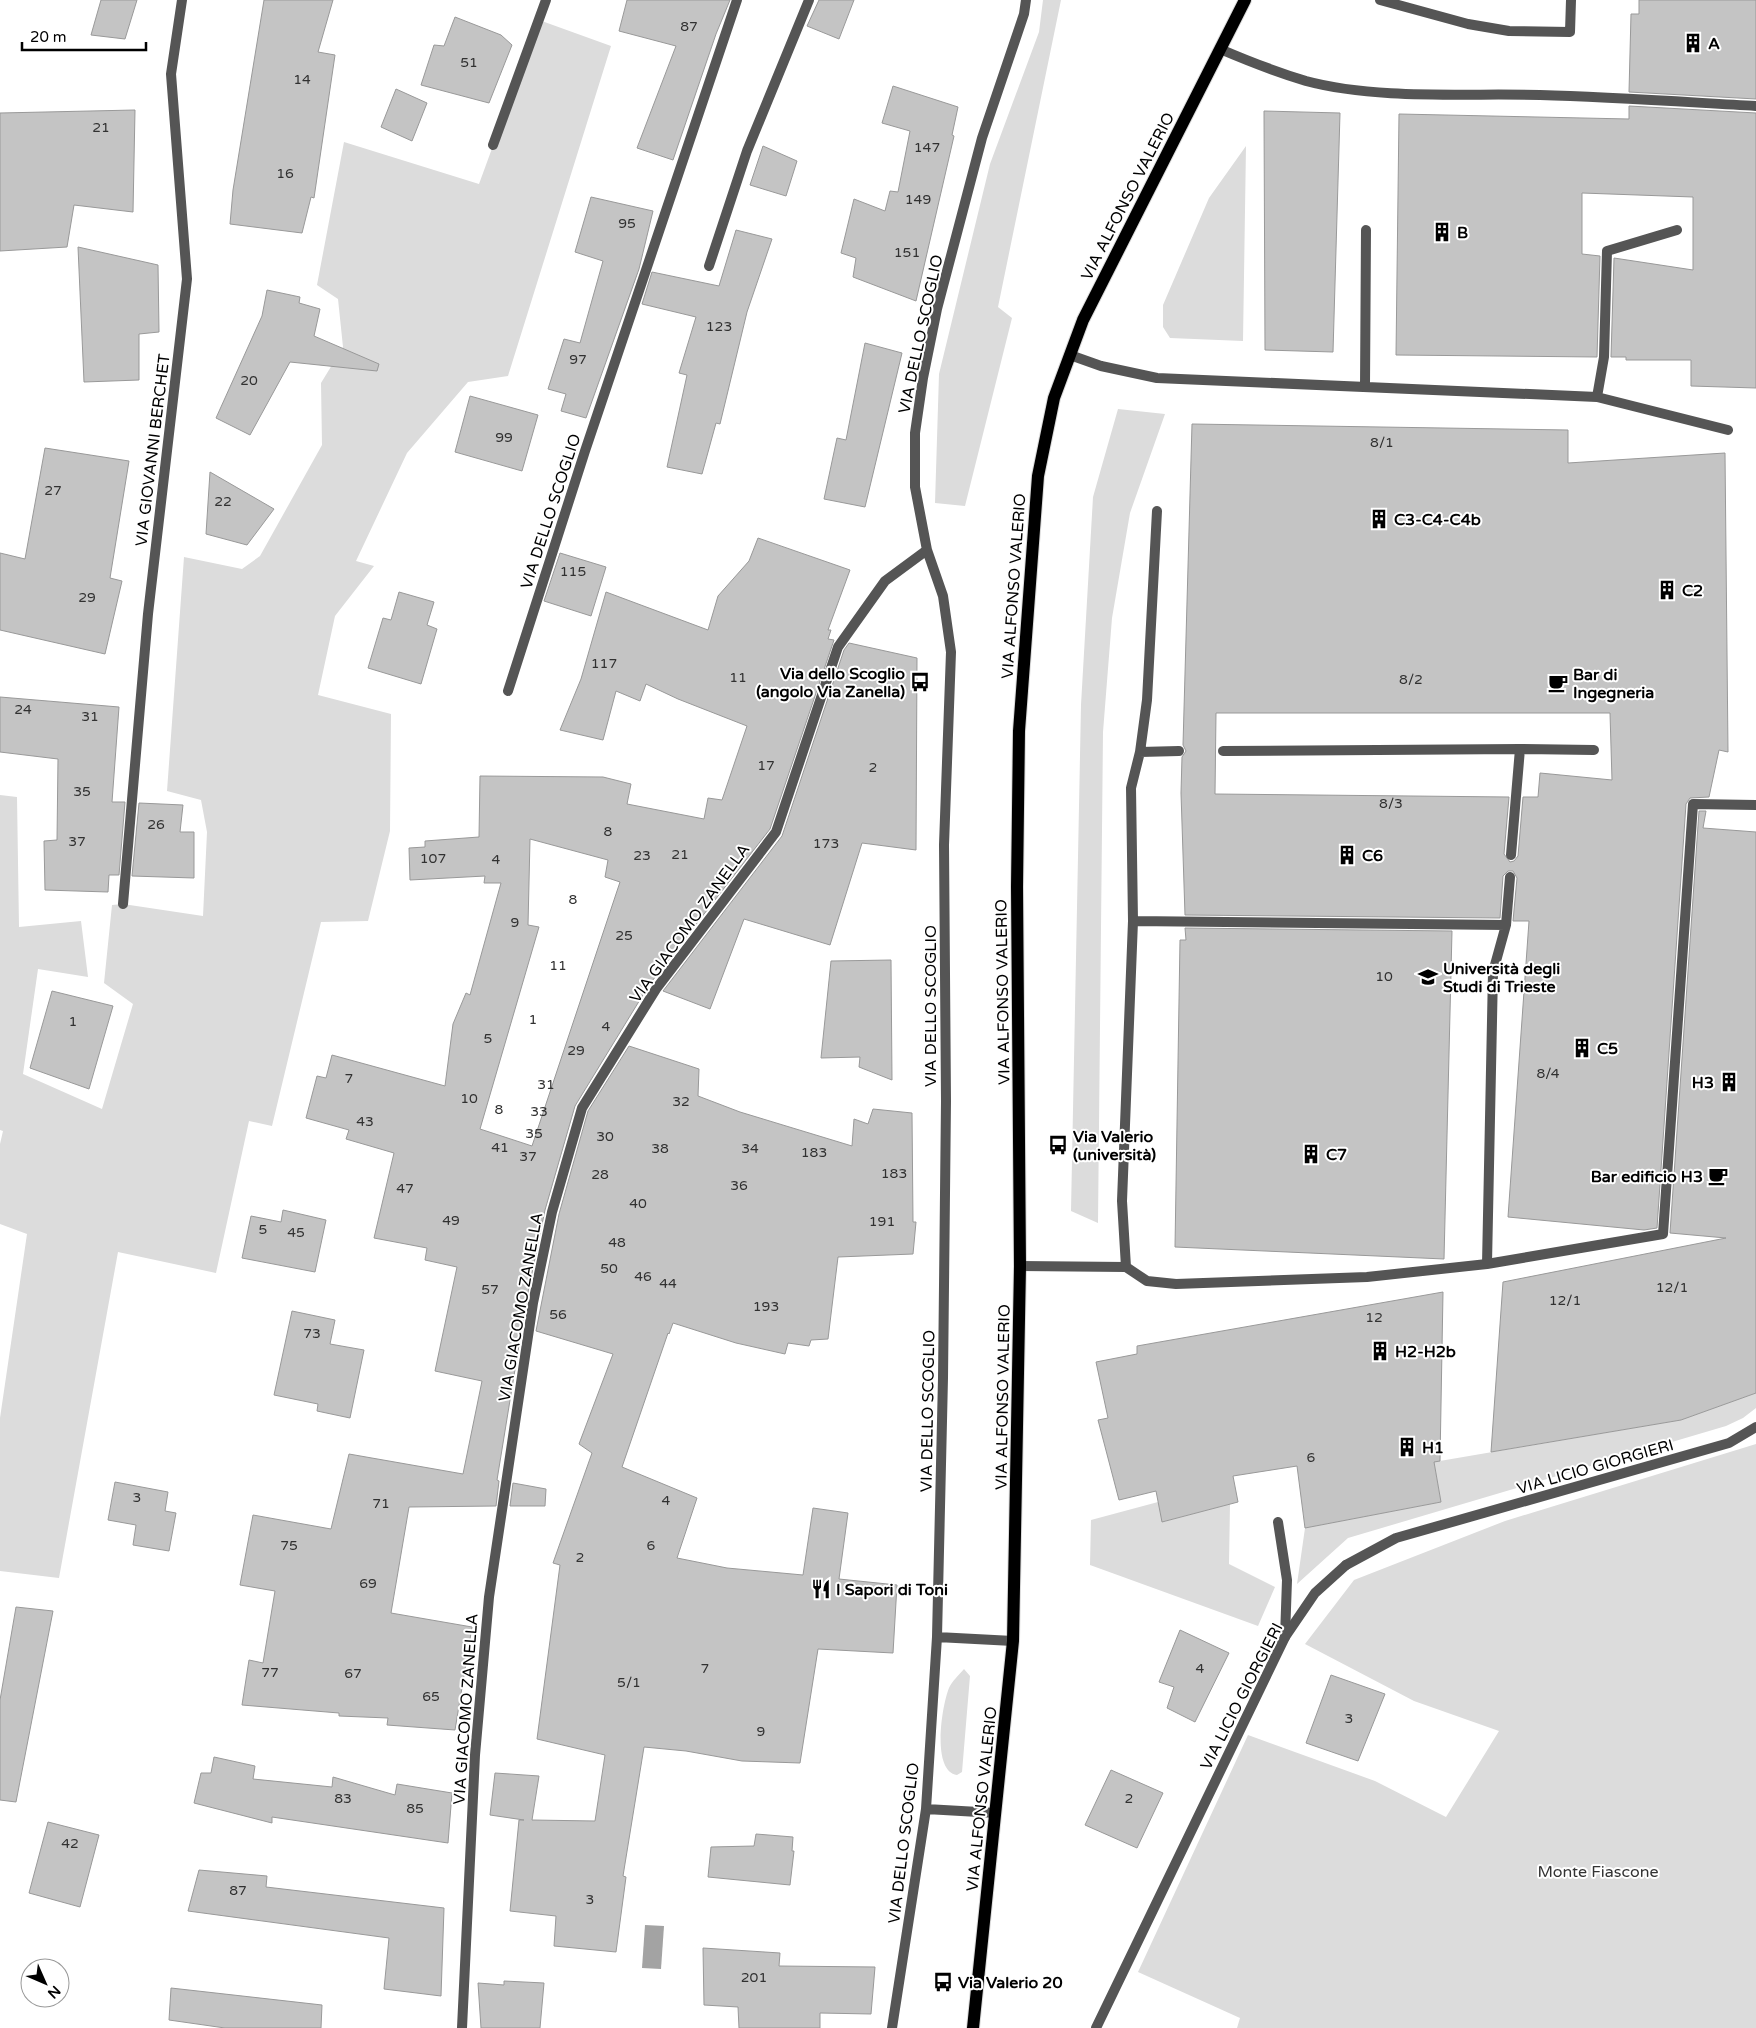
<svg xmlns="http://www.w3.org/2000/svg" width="1756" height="2028" viewBox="0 0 1756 2028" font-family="'Varela Round',sans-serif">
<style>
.green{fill:#dcdcdc}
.water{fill:#a3a3a3}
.building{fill:#c4c4c4;stroke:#999;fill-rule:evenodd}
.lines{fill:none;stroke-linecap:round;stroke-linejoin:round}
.primary-casing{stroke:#dbdbdb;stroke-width:14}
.lane{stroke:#555;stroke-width:10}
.street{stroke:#555;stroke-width:10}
.primary{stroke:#000;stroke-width:12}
.labels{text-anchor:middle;stroke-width:4;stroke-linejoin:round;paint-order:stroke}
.number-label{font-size:14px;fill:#313131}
.poi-label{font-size:16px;font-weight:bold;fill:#000;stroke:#fff;text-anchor:start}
.street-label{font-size:16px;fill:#000;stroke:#fff}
.park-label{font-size:16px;fill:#333;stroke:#fff}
</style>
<rect width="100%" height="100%" fill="#fff"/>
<path class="green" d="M1043,0h18l-63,307 14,11 -47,188 -30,-3 4,-129 51,-210 49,-132z
M539,20l72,26 -103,330 -40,6 -61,71 -51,108 18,5 -39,50 -17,79 73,19 -1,117 -22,90 -47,1 -49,204 -23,-5 -33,152 -98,-21 -59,326 -59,-7v-153l27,-184 -27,-10v-80l3,-13 -3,-1v-335l17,2 2,130 62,-6 7,56 -50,-8 -15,105 79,35 31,-105 -29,-21 8,-78 11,-1 80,12 4,-84 -6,-32 -34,-9 17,-234 58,12 18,-13 62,-111 -1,-62 22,-36 -5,-48 -21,-14 27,-143 135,42z
M1246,146l-3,195 -73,-3 -7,-11v-22l46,-107z
M1118,409l47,5 -35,99 -18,105 -9,114 -5,491 -27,-12 10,-506 12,-208z
M1756,1393v15l-13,10 -17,8 -378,112 -51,46 8,-56 136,-26 -7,-40 247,-42z
M1756,1444v584h-519l3,-10 -102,-46 110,-237 127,46 71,36 53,-86 -85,-30 -109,-57 49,-64 151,-59z
M1158,1502l5,20 67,-18 -1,60 46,23 -17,39 -168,-61 1,-45z
M964,1669l6,7 -8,96 -5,3c-26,-4 -15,-70 -8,-87 3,-7 10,-13 15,-19z"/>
<path class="water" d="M645,1925l19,1 -3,43 -19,-1z"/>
<path class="building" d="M101,0h36l-12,39 -34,-4z
M264,0h69l-15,52 17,3 -21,143 -3,-1 -9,36 -72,-9 3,-34z
M627,0h103l-14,34 -43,126 -36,-12 39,-102 -57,-15z
M819,0h35l-15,39 -32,-13z
M1639,0h117v99l-127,-7 2,-78h8z
M455,17l46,18 11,10 -23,58 -68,-18 13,-40 10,1z
M893,86l65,21 -6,28 2,1 -38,165 -63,-24 3,-19 -15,-5 13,-54 31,12 5,-20 8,1 12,-61 -28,-8z
M396,89l31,14 -15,38 -31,-14z
M1629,106l127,7v275l-65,-2v-26h-65v-3h-15l3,-99 79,12v-73l-111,-4v61l18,2 -3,101 -201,-2 3,-241 230,5z
M135,110l-2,102 -59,-7 -7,42 -67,4v-138z
M1264,111l76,2 -7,239 -68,-2z
M763,146l34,15 -11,35 -36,-11z
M591,197l62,14 -14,58 -53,149 -25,-7 5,-17 -18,-5 16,-50 16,4 23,-82 -28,-9z
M736,230l36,9 -25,73 -27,112 -4,-1 -14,51 -35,-7 20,-92 -8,-2 17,-56 -54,-13 10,-32 67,14z
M78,247l80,18 1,67 -20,2v46l-55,2z
M267,290l33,7 -1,6 21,6 -6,27 65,28 -2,7 -87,-9 -40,73 -34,-17 46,-102z
M865,343l37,10 -37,154 -41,-8 13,-61 9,2z
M470,396l68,19 -16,56 -67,-19z
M1192,424l376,6v33l157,-10 3,299 -9,-2 -10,47 -19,1 -4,6 -29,424 -13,2 -136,-13 21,-296h-16l4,-43 -4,-7h-5l-5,5 -3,42 -315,-3 -4,-122 1,-36 4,-6 -3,-6zM1216,713h394l2,67 -72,-7 -2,24h-15l-5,59 -4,5 -4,1 -6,-8 5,-57 -294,-3z
M45,448l84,13 -19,117 12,3 -17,73 -105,-24v-77l25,6z
M210,472l64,37 -27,36 -41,-11z
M758,538l92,32 -22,60h3l-3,9 6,1 -64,189 -121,156 -74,121 -30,104 -19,92 -29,178 2,1 -3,25 -87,1 -18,106 81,14 -17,103 -68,-5 1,-7 -49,-2v-3l-97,-8 7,-45 14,3 12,-72 -35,-6 13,-70 78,14 18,-75 114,20 19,-93 -47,-10 22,-104 -32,-7 2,-12 -53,-10 20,-85 -48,-14 3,-9 -43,-12 11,-42 9,2 6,-23 113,31 8,-62 13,-31 4,2 31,-112h-17l1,-7 -75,4 -1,-32 16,-1v-6l54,-4 1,-61 123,1 28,7 -4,20 77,15 4,-21 14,2 25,-74 -69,-27 -32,-15 -6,17 -24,-10 -13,49 -43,-10 21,-51 25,-87 102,38 10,-34 31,-35zM530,839l78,21 -3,17 15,5 -88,264 -52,-17 59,-202 -11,-2z
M560,553l46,14 -15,49 -47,-15z
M399,592l35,10 -7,23 10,4 -16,55 -53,-16 15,-50 8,2z
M849,643l68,15 -1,192 -54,-7 -32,102 -86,-26 -34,90 -47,-18 119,-155 62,-186z
M0,697l119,10 -7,95h13l-6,73h-10l-1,17 -63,-2 -1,-49 13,-1 1,-81 -58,-7z
M139,803l44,2 -3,27h14v46l-62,-2z
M1699,811h7l-3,17 53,4v561l-75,27 -190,32 12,-170 223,-44 -56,-5z
M1185,928l267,3 -8,328 -269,-12 5,-307h6z
M891,960l1,120 -33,-13 1,-10 -39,1 10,-97z
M52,991l61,15 -24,83 -59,-21z
M629,1046l70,23 -1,27 42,16 112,34 2,-27 14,5 5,-15 39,4 1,109h3l-3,32 -75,3 -10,82 -17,1 -2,6 -21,-3 -3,11 -49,-11 -63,-20 -4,11 -1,-1 -46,134 75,31 -20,60 50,10 76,7 10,-67 35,5 -9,66 58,6 -4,68 -75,-4 -18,114 -58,-2 -56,-10 -42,-4 -21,129 3,1 -10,75 -62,-6 2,-30 -46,-5 9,-91h5l-34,-5 5,-42 44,3 -7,44 63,1 10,-66 -68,-16 23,-174 -7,-2 39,-110 -13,-9 34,-90 -77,-23 23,-117 29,-103z
M283,1210l43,10 -11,52 -73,-14 9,-42 30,6z
M1443,1292l-3,169 -6,1 7,40 -136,26 -8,-62 -64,10 5,26 -76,20 -6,-31 -37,9 -21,-80 10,-2 -12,-56 41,-8v-8z
M292,1311l43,9 -5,24 34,6 -14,68 -33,-7 1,-7 -44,-9z
M115,1482l53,10 -3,19 11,2 -7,38 -36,-6 3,-20 -28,-5z
M513,1483l33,6 -1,17h-35z
M16,1607l37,4 -37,191 -16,-2v-100z
M1180,1630l49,23 -34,69 -28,-14 7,-21 -15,-5z
M1331,1675l54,19 -27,67 -52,-18z
M214,1757l41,9 -2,13 79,8 1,-10 62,18 2,-11 55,9 -4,50 -176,-26v6l-78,-20 7,-30h10z
M1111,1770l52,23 -26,55 -52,-23z
M48,1822l51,13 -19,72 -51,-14z
M756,1834l37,3 -1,14h2l-4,34 -82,-8 3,-30 43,-1z
M199,1870l68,6 -1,11 178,21 -3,88 -57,-7 5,-51 -201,-27z
M703,1948l77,5 -1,13 96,1 -4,47 -51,-1v15h-81l-1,-21 -34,-2z
M504,1981l40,2 -4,45h-59l-3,-45 26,2z
M171,1988l151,17 -1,23h-96l-56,-8z"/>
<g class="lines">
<defs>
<path id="primary" d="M973,2028l40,-387 7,-375 -3,-379 2,-156 19,-255 16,-78 29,-78 162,-320"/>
</defs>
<use href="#primary" class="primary-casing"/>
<path class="lane" d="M1380,0l88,24 41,7 61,1 1,-32
M1220,49c28,12 56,23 86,32 71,19 160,12 234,14 72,2 144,7 216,11
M1070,355l31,11 56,12 440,19 131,33
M1365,387l1,-157
M1597,397l7,-40 3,-106 70,-21
M1520,749l74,1
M1223,751l297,-2 -9,106
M1140,752l7,-52 10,-189
M1133,921l373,4
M1487,1264l6,-292 13,-47 4,-48
M1020,1266l106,1 21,14 29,3 191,-7 120,-13 176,-30 30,-430 63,1
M1126,1267l-4,-66 11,-280 -2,-133 9,-36 39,-1
M1278,1522l9,58 -2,57
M1346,1565l50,-27 333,-95 27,-16"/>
<path class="street" d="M493,145l53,-145
M709,266l38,-115 62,-151
M508,691l77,-240 152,-451
M123,904l25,-290 39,-335 -16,-205 11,-74
M937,1637l76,4
M926,1809l70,4
M462,2028l13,-273 14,-158 44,-294 19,-91 30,-104 74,-119 120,-157 62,-185 47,-66 42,-31
M892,2028l34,-219 11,-172 6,-259 3,-277 -2,-256 7,-193 -8,-56 -16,-46 -12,-63v-54l8,-55 14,-69 45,-171 42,-124 2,-14
M1096,2028l189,-391 30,-44 31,-28"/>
<use href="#primary" class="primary"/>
</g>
<defs>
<symbol id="building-bare" viewBox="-9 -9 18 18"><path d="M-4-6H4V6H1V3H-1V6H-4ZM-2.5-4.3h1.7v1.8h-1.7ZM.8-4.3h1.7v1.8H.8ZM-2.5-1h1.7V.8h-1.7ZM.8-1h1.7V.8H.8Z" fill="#000" stroke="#fff" stroke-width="2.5" paint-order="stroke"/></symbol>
<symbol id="bus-bare" viewBox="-9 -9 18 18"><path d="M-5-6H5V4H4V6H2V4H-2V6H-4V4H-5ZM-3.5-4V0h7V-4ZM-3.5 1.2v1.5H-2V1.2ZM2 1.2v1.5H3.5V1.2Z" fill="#000" stroke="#fff" stroke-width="2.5" paint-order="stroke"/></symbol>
<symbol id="cafe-bare" viewBox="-9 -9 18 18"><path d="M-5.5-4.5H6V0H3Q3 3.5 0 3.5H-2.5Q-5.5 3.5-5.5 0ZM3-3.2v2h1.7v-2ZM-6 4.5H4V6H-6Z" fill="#000" stroke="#fff" stroke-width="2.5" paint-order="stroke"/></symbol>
<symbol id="university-bare" viewBox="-9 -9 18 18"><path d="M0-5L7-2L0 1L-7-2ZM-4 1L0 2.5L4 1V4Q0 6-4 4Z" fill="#000" stroke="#fff" stroke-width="2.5" paint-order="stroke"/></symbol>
<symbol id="restaurant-bare" viewBox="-9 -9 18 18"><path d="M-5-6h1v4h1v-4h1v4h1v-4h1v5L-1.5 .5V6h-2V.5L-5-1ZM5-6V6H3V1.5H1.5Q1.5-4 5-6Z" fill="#000" stroke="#fff" stroke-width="2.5" paint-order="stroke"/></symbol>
</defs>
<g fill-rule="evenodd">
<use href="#building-bare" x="1679" y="29" width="28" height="28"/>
<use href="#building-bare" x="1428" y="218" width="28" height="28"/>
<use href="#building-bare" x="1365" y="505" width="28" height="28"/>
<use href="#building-bare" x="1653" y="576" width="28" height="28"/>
<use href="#bus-bare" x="906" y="668" width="28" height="28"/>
<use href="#cafe-bare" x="1544" y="669" width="28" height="28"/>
<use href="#building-bare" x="1333" y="841" width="28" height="28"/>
<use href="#university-bare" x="1414" y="963" width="28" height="28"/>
<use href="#building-bare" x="1568" y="1034" width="28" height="28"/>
<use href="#building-bare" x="1715" y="1068" width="28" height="28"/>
<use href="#bus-bare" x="1044" y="1131" width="28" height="28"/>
<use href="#building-bare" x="1297" y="1140" width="28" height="28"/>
<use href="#cafe-bare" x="1704" y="1162" width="28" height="28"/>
<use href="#building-bare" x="1366" y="1337" width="28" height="28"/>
<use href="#building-bare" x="1393" y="1433" width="28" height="28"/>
<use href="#restaurant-bare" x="807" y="1575" width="28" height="28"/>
<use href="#bus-bare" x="929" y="1968" width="28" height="28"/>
</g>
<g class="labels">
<g class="number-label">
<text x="689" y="31">87</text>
<text x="469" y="67">51</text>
<text x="302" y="84">14</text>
<text x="101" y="132">21</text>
<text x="927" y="152">147</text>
<text x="285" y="178">16</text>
<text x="918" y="204">149</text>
<text x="627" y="228">95</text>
<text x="907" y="257">151</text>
<text x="719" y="331">123</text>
<text x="578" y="364">97</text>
<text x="249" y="385">20</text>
<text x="504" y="442">99</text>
<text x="1382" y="447">8/1</text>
<text x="53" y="495">27</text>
<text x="223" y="506">22</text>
<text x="573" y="576">115</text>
<text x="87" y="602">29</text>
<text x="604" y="668">117</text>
<text x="738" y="682">11</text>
<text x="1411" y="684">8/2</text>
<text x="23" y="714">24</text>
<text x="90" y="721">31</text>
<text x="766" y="770">17</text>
<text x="873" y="772">2</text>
<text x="82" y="796">35</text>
<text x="1391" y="808">8/3</text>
<text x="156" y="829">26</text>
<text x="608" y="836">8</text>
<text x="77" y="846">37</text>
<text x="826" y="848">173</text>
<text x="680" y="859">21</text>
<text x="642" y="860">23</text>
<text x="433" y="863">107</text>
<text x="496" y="864">4</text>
<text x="573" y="904">8</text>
<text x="515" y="927">9</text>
<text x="624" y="940">25</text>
<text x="558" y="970">11</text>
<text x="1384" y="981">10</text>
<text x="533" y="1024">1</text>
<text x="73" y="1026">1</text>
<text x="606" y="1031">4</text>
<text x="488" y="1043">5</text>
<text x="576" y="1055">29</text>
<text x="1548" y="1078">8/4</text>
<text x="349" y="1083">7</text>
<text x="546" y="1089">31</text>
<text x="469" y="1103">10</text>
<text x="681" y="1106">32</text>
<text x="499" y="1114">8</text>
<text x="539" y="1116">33</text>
<text x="365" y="1126">43</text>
<text x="534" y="1138">35</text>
<text x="605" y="1141">30</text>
<text x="500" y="1152">41</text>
<text x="660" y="1153">38</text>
<text x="750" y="1153">34</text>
<text x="814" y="1157">183</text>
<text x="528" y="1161">37</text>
<text x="894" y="1178">183</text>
<text x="600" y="1179">28</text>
<text x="739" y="1190">36</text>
<text x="405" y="1193">47</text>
<text x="638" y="1208">40</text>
<text x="451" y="1225">49</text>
<text x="882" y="1226">191</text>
<text x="263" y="1234">5</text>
<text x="296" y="1237">45</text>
<text x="617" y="1247">48</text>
<text x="609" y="1273">50</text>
<text x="643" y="1281">46</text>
<text x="668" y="1288">44</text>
<text x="1672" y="1292">12/1</text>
<text x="490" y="1294">57</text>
<text x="1565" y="1305">12/1</text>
<text x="766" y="1311">193</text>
<text x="558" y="1319">56</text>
<text x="1374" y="1322">12</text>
<text x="312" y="1338">73</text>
<text x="1311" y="1462">6</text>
<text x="137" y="1502">3</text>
<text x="666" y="1505">4</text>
<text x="381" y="1508">71</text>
<text x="289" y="1550">75</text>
<text x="651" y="1550">6</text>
<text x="580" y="1562">2</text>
<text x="368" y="1588">69</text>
<text x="705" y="1673">7</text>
<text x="1200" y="1673">4</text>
<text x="270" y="1677">77</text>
<text x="353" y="1678">67</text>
<text x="629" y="1687">5/1</text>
<text x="431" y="1701">65</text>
<text x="1349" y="1723">3</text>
<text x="761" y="1736">9</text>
<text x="343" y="1803">83</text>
<text x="1129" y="1803">2</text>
<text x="415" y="1813">85</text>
<text x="70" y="1848">42</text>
<text x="238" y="1895">87</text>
<text x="590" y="1904">3</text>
<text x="754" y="1982">201</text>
</g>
<g class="poi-label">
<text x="1708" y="49">A</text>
<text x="1457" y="238">B</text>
<text x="1394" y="525">C3-C4-C4b</text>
<text x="1682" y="596">C2</text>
<text x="905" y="679" text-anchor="end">Via dello Scoglio<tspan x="905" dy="18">(angolo Via Zanella)</tspan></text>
<text x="1573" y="680">Bar di<tspan x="1573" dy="18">Ingegneria</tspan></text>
<text x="1362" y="861">C6</text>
<text x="1443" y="974">Università degli<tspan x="1443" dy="18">Studi di Trieste</tspan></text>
<text x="1597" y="1054">C5</text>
<text x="1714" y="1088" text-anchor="end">H3</text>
<text x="1073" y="1142">Via Valerio<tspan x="1073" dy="18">(università)</tspan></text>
<text x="1326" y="1160">C7</text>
<text x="1703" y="1182" text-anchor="end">Bar edificio H3</text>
<text x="1395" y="1357">H2-H2b</text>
<text x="1422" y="1453">H1</text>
<text x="836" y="1595">I Sapori di Toni</text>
<text x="958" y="1988">Via Valerio 20</text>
</g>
<g class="street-label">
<text transform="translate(1127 196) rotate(-63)" y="6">VIA ALFONSO VALERIO</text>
<text transform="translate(920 334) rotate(-78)" y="6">VIA DELLO SCOGLIO</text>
<text transform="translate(152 450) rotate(-83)" y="6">VIA GIOVANNI BERCHET</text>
<text transform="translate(550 511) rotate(-72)" y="6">VIA DELLO SCOGLIO</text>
<text transform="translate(1013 586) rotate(-86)" y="6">VIA ALFONSO VALERIO</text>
<text transform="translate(689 923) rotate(-54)" y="6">VIA GIACOMO ZANELLA</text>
<text transform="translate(1002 992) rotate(-91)" y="6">VIA ALFONSO VALERIO</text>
<text transform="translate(930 1006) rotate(-90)" y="6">VIA DELLO SCOGLIO</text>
<text transform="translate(520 1307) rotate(-80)" y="6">VIA GIACOMO ZANELLA</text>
<text transform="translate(1002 1397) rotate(-89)" y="6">VIA ALFONSO VALERIO</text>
<text transform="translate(927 1411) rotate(-89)" y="6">VIA DELLO SCOGLIO</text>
<text transform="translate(1595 1466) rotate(-16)" y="6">VIA LICIO GIORGIERI</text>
<text transform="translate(1241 1696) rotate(-63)" y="6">VIA LICIO GIORGIERI</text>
<text transform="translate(465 1709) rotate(-86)" y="6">VIA GIACOMO ZANELLA</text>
<text transform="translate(981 1799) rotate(-84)" y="6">VIA ALFONSO VALERIO</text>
<text transform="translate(903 1843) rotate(-83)" y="6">VIA DELLO SCOGLIO</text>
</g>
<g class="park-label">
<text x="1598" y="1877">Monte Fiascone</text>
</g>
</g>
<g transform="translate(45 1983) rotate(135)"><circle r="24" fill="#ffffff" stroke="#999999"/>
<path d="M0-4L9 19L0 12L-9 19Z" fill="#000000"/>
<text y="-8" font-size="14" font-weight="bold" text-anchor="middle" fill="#000000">N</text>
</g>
<path d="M22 42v8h124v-8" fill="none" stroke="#000000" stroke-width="2.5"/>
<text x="30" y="42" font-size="15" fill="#000000" stroke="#ffffff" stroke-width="4" paint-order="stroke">20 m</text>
</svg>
